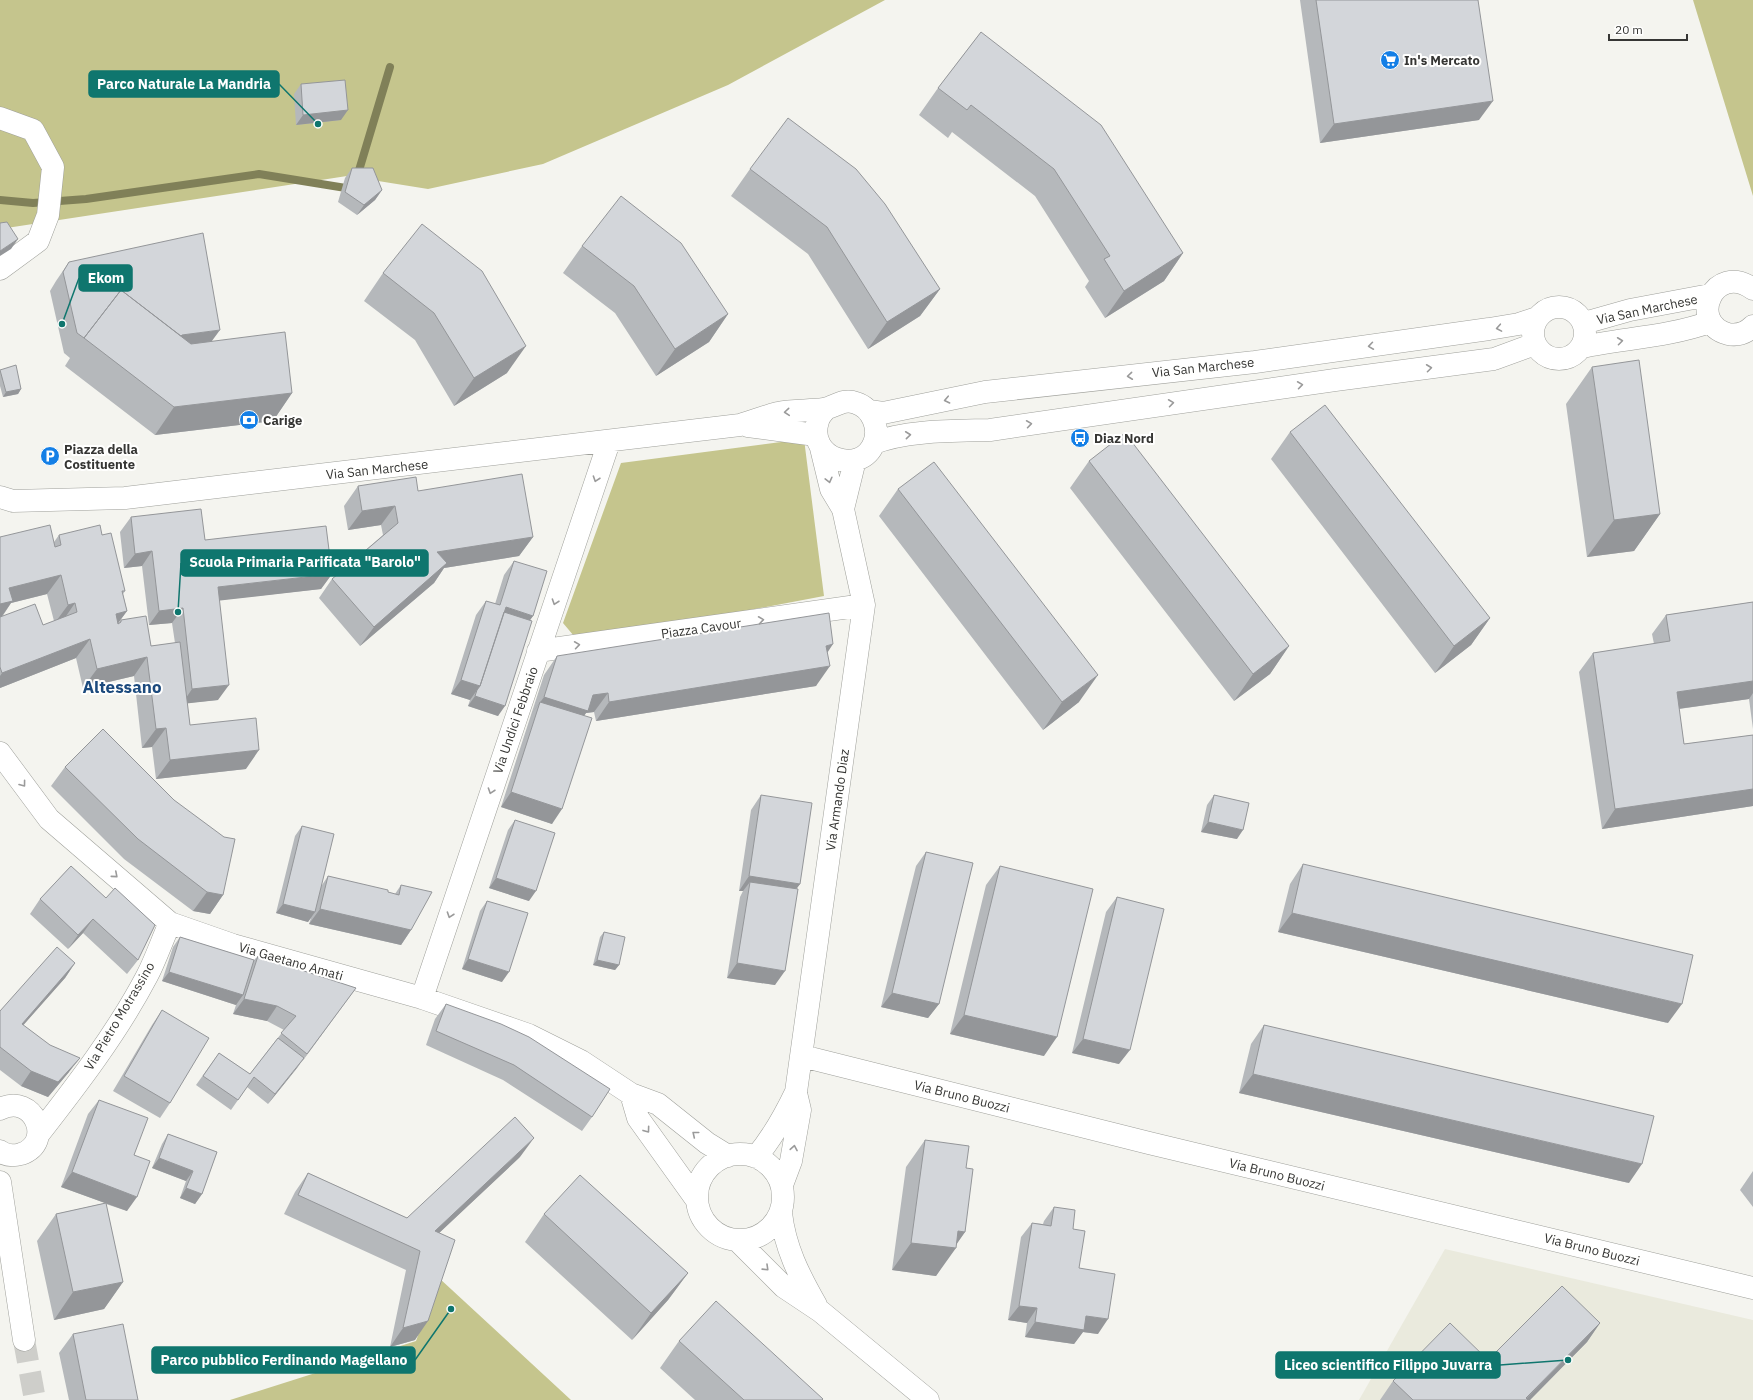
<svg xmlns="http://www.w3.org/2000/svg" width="1753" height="1400" viewBox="0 0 1753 1400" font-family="'IBM Plex Sans',sans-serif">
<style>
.built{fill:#eaeadd}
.green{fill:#c5c58d}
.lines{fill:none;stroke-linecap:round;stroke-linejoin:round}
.stream{stroke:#808058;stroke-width:8}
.minor-tunnel{stroke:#cececa;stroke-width:22;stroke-dasharray:22 11;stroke-linecap:butt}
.minor-casing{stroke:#9fa09b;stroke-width:23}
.minor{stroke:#fff;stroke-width:22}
.wall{fill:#b5b8bb;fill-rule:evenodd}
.shaded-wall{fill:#949699}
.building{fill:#d3d6da;stroke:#949699}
.oneway{stroke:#9a9a9a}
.labels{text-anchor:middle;stroke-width:4;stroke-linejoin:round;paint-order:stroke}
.poi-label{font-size:13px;font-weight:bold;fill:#363634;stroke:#fffffe;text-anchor:start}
.street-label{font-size:13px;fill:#363634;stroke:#fffffe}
.district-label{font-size:17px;font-weight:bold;fill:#1c4a7d;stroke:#fffffe}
.leader{fill:none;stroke:#0f766e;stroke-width:1.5}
.callout-dot{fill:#0f766e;stroke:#fffffe;stroke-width:1.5}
.callout{fill:#0f766e;stroke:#0f766e;stroke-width:1.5}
.callout-label{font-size:14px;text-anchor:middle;font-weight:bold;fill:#fff}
</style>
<rect width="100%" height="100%" fill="#f4f4ef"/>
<path class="built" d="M1445,1249l308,71v80h-394z"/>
<path class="green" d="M0,0h885l-157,85 -185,79 -115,25 -81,-13 -347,53z
M1693,0h60v196z
M804,439l20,157 -245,46 -16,-19 58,-160z
M439,1278l132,122h-341l186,-59z"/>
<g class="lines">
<path class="stream" d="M357,177l33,-110
M0,200l33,3 53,-4 173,-25 93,15"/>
<path class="minor-tunnel" d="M24,1340l11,60"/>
<defs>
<path id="minor" d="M0,118l33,12 20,37 -5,48 -10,26 -38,28
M1753,289c-39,-28 -66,34 -25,45 10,2 18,-1 25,-8
M1533 333a26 26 0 1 1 52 0a26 26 0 1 1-52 0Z
M1584,323l46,-13 80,-15
M1582,347c43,-9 86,-10 128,-25
M869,411l14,2 102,-21 270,-30 234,-33 30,-5 18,-6
M748,426l68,9
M874,443c33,-13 81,-12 116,-13l345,-50 159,-21 41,-15
M0,497l13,4 112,-3 67,-8 548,-65c13,-4 26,-9 38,-12 15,-3 31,-2 46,-4 11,-2 19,-11 32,-6 16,5 24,25 18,40 -13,34 -68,15 -56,-22 1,-4 5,-9 8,-12
M843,509l12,-49
M538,651l326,-46
M0,753l49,66 121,104 63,22 189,53 107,37 52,26 50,33 27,10 49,39 21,13
M422,998l187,-556
M802,1056l347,87 604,145
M631,1094l7,24 58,81
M0,1109c34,-17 55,34 21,45 -7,2 -15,2 -21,-3
M38,1135c39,-50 79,-102 109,-159 9,-17 15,-36 23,-53
M697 1197a43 43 0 1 1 86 0a43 43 0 1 1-86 0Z
M756,1157c17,-20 29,-42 40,-65l68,-487 -21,-96 -12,-20 -10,-41
M0,1182l24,158
M782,1185l9,-24 9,-51 -4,-17
M781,1213c4,35 18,62 35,92
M738,1241l46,46 36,24 108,89"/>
</defs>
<use href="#minor" class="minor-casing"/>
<use href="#minor" class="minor"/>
</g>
<path class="wall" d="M1300,0h178l1,120 -159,23z
M981,32l202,221 -19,28 -59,37 -20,-31 4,-6 -54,-85 -83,-64 -4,6 -29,-23 19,-27z
M301,84l40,36 -45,5 -2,-31z
M352,168l30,22 -7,10 -18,15 -19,-13 7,-24z
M750,169l190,120 -20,27 -52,33 -60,-95 -77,-58z
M582,246l146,68 -19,28 -53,34 -41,-63 -52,-40z
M69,262l143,79 80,52 -19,28 -118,14 -90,-69 5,-8 -6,-5 -14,-62 6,-10z
M482,271l25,102 -53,33 -39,-66 -51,-39 19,-28z
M1592,367l68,147 -26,37 -47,6 -21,-153z
M0,370l21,19 -3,5 -15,3 -3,-11z
M1290,432l200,186 -19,27 -36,28 -164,-214z
M1089,461l200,185 -19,28 -36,27 -164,-213z
M358,486l60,5 115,46 -14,19 -75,12 -10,15 -74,63 -41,-48 13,-19 51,-44 -2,-10 -33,5 -4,-24z
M898,489l181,213 -36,28 -164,-214z
M131,517l74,23 127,34 -11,15 -102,11 -1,100 -31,3 3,22 56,44 -90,10 -4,-32 -10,1 -8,-72 -51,12 -7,-30 -76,30v-151l54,5 5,-7h43l23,56 -2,3 4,17 -9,12 3,-3 30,26 24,-3 -3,-20 -23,2 -7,-59 -18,2 -4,-36zM47,594l7,27 -11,4 -41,-8 9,-14z
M514,561l19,55 -4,5 -31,95 -30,-10 2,-6 -19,-6 25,-79 10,-14 9,3 9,-29z
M1753,602v127l-4,-30 -70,10 5,35 69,-9v71l-151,23 -23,-157 14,-19 61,-9 -2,-10 14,-19z
M827,653l-11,33 -220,35 -2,-9 -8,1 -2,3 -32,108 -51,-17 43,-132 13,-19z
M65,767l158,128 -13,19 -17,-3 -69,-52 -73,-73z
M761,795l39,89 -4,5 -21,96 -48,-7 13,-81 3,-6h-4l12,-81z
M1214,795l23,44 -36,-7 6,-27z
M515,820l14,81 -40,-13 19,-58z
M302,826l20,59 6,-9 67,18 6,-9 10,45 -10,15 -92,-21 2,-6 -3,4 -32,-9 19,-77z
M926,852l13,152 -11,14 -47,-11 35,-141z
M1303,864l365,159 -390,-91 12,-48z
M71,866l67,94 -11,14 -44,-41 -15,16 -38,-35 10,-15z
M1000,866l44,190 -94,-22 36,-149z
M1117,897l2,167 -47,-11 34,-141z
M487,901l15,81 -40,-13 18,-58z
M604,932l15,33 -4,5 -22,-5 7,-28z
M180,937l74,23 4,-4 98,32 -59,80 -29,36 -21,-17 -16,23 -35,-25 23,-32 31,21 34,-44 -17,-9 -34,-7 3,-9 -74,-24 11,-34z
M75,963l-10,15 -42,47 46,47 -21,25 -27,-11 -21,-16v-59z
M446,1004l146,113 -10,14 -79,-51 -77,-35 9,-26z
M162,1010l8,93 -10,15 -47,-27 39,-66z
M1264,1025l365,158 -390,-90 12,-49z
M99,1100l35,55 -7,56 -21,-7 17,78 -19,27 -50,11 -17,-79 19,-27 49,-11 -44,-16 27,-73z
M168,1134l49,18 -15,42 -7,10 -15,-6 6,-17 -34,-13 10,-24z
M925,1140l41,28 -1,64 -9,12 -20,32 -44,-6 14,-103z
M520,1157l-81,76 -24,107 -25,7 16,-77 -122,-56 11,-22 13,-19 99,45z
M1753,1171v36l-13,-17z
M1054,1207l19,22 6,39 19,66 -15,-2 -9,12 -49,-7 2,-14 -19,-3 13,-83 11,-14 11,1 1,-3z
M544,1214l144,59 -20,27 -36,40 -107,-98z
M1600,1323l-13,19 -57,58h-150l13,-19 95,-21z
M73,1334l65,66h-69l-10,-47z
M679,1341l143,59h-127l-35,-32z"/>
<path class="shaded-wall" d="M1493,101l-14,19 -159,23 14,-19z
M348,110l-7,10 -45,5 7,-10z
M382,190l-7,10 -18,15 7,-10z
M18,239l-7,10 -11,7v-5z
M1183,253l-19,28 -59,37 19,-27z
M940,289l-20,27 -52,33 19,-27z
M728,314l-19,28 -53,34 19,-27z
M220,330l-14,19 -32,4 8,-18z
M526,346l-19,27 -53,33 20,-28z
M21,389l-3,5 -15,3 3,-5z
M292,393l-19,28 -118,14 19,-28z
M395,506l-14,19 -33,5 14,-19z
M1660,514l-26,37 -47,6 27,-37z
M533,537l-14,19 -75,12 -10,15 -74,63 14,-19 63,-75z
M152,551l-10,15 -18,2 11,-14z
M332,574l-11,15 -114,13 11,-15z
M61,575l-14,19 -36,9 -11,16v-18l9,-13z
M75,603l-13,19 -8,2 14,-19z
M506,607l27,9 -10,14 -24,-7z
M183,608l-11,15 -23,2 10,-14z
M127,611l-14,19 3,-16z
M1490,618l-19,27 -36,28 19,-27z
M90,639l-14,19 -76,30v-12l2,-3z
M833,644l-13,20 6,-18z
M1289,646l-19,28 -36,27 19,-27z
M147,657l-13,19 -51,12 14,-19z
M830,666l-14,20 -220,35 13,-19z
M1098,675l-19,27 -36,28 19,-28z
M461,680l19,6 -10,14 -19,-6z
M1753,681v12l-4,6 -86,12 14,-19z
M229,685l-11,15 -36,4 10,-15z
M608,693l-14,19 -8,1 -12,17 -34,-28 -10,14 14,-19 49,-2z
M475,696l30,10 -7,10 -30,-10z
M166,728l-14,19 -10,1 14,-19z
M259,750l-13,19 -90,10 14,-19z
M1753,789v17l-151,23 13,-20z
M511,792l51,17 -10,15 -51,-17z
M1208,822l35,8 -6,9 -36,-7z
M749,876l51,8 -11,15 -39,-17 -7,9h-4z
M496,878l40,13 -7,10 -40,-13z
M207,892l16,3 -13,19 -17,-3z
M283,904l32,8 -7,10 -32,-9z
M320,909l91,21 -10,15 -92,-21z
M1292,913l390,91 -14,19 -390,-91z
M93,919l-10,14 -15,16 10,-14z
M468,959l41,13 -7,10 -40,-13z
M597,960l22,5 -4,5 -22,-5z
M75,963l-10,15 -53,60 10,-14z
M737,963l48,8 -10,14 -48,-7z
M169,972l74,23 -7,10 -74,-24z
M356,988l-59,80 -29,36 7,-10 29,-35z
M892,993l47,11 -11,14 -47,-11z
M244,999l33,7 -10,15 -34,-7z
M964,1015l93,22 -13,19 -94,-22z
M1083,1039l47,11 -11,14 -47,-11z
M80,1058l-11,14 -21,25 -27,-11 10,-15z
M1253,1074l389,90 -13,19 -390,-90z
M534,1138l-14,19 -99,93 14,-19z
M159,1158l34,13 -7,10 -34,-13z
M72,1172l65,25 -10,14 -66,-24z
M186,1188l16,6 -7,10 -15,-6z
M958,1231l7,1 -11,16h2l-20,28 -44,-6 19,-27z
M688,1273l-20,27 -36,40 19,-27z
M123,1282l-19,27 -50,11 19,-28z
M1019,1306l18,2 -10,15 -19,-3z
M1086,1316l22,3 -10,15 -15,-2 -9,12 -49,-7 10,-15z
M428,1321l-13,19 -25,7 13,-19z
M1600,1323l-13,19 -57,58h-5z"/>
<path class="building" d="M1316,0h162l15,101 -159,23z
M981,32l120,93 82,128 -59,38 -20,-32 6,-3 -56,-87 -83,-64 -4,5 -29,-22z
M345,80l3,30 -45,5 -2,-31z
M788,118l68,51 29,35 55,85 -53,33 -60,-95 -77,-58z
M352,168h21l9,22 -18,15 -19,-13z
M621,196l60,47 47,71 -53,35 -41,-63 -52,-40z
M7,222l11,17 -18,12v-28z
M422,224l60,47 44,75 -52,32 -40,-65 -51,-40z
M203,233l17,97 -38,5 -1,1 -60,-46 -37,48 -7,-5 -14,-61 6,-10z
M121,290l70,54 94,-12 7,61 -118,14 -90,-69z
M1639,360l21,154 -46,6 -22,-153z
M16,365l5,24 -15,3 -6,-22z
M1325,405l165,213 -36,28 -164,-214z
M1125,433l164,213 -36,28 -164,-213z
M934,462l164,213 -36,27 -164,-213z
M522,474l11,63 -96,15 10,11 -73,64 -42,-48 66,-56 -3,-17 -33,5 -4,-25 58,-9 2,14z
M201,509l4,31 121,-14 6,48 -114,13 11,98 -37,4 -9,-81 -24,3 -7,-60 -17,3 -4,-37z
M50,525l5,22 6,-2 -2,-10 41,-10 2,10 9,-2 14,58h-3l5,20 -11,3 2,10 3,-2v-2l25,-4 5,30 29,-4 10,83 66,-7 3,32 -89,10 -4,-32 -10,1 -9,-72 -50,12 -7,-30 -88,34 -2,-6v-50l35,-13 8,21 34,-13 -2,-9 -7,2 -7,-30 -52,13 4,13 -13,3v-67z
M514,561l33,10 -14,45 -27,-9 -26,79 -19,-6 25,-79 14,4z
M1753,602v79l-76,11 7,52 69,-9v54l-138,20 -22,-156 77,-12 -4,-26z
M504,612l28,9 -27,85 -30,-10 2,-6 3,-4z
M829,613l4,31 -7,2 4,20 -221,36 -1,-9 -15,2 -5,16 -44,-14 13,-41z
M540,702l52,16 -30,91 -51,-17z
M103,729l71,71 50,37 11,2 -12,56 -16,-3 -69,-53 -73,-72z
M761,795l51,8 -12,81 -51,-8z
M1214,795l35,8 -6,27 -35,-8z
M515,820l40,13 -19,58 -40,-13z
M302,826l32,8 -19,78 -32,-8z
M926,852l47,11 -34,141 -47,-11z
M1303,864l390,91 -11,49 -390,-91z
M71,866l35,32 9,-10 40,37 -17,35 -45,-41 -15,16 -38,-36z
M1000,866l93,23 -36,148 -93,-22z
M328,876l60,14v2l11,3 2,-10 31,7 -21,38 -91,-21z
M750,882l48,7 -13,82 -48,-8z
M1117,897l47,12 -34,141 -47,-11z
M487,901l41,12 -19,59 -41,-13z
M604,932l21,5 -6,28 -22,-5z
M180,937l74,23 -11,35 -74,-23z
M57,947l18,16 -53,61 28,21 30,13 -22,24 -27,-11 -31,-24v-36z
M258,956l98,32 -49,66 -26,-21 15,-17 -19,-10 -33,-7z
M446,1004l55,20 28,13 81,52 -18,28 -78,-52 -78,-34z
M162,1010l47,28 -39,65 -46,-27z
M1264,1025l390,91 -12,48 -389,-90z
M278,1038l26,20 -29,36 -21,-17 -16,23 -35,-24 16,-23 31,21z
M99,1100l49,18 -14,37 16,6 -13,36 -65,-25z
M515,1117l19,21 -99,93 20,9 -27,81 -25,7 17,-77 -122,-56 10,-22 99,45z
M168,1134l49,18 -15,42 -16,-6 7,-17 -34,-13z
M925,1140l44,6 -3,22 7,1 -8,63 -7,-1 -2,17 -45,-5z
M580,1175l108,98 -37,40 -107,-99z
M106,1203l17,79 -50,10 -17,-78z
M1054,1207l21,3 -2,19 12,2 -6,37 36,6 -7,45 -22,-3 -2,14 -49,-8 2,-14 -18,-2 13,-83 19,3z
M1562,1286l38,37 -74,75 2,2h-115l-20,-19 57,-58 38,37z
M716,1301l107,98 -1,1h-78l-65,-59z
M123,1324l15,76h-52l-13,-66z"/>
<defs><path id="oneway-chevron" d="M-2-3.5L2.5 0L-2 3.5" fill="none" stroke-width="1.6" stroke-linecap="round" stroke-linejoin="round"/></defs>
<g class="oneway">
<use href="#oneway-chevron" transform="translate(1499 328) rotate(170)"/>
<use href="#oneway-chevron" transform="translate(1620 341) rotate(-7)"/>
<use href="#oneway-chevron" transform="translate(1371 346) rotate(172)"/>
<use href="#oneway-chevron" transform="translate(1429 368) rotate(-7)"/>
<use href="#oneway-chevron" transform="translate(1130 376) rotate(174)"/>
<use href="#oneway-chevron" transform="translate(1300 385) rotate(-8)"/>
<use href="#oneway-chevron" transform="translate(947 400) rotate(168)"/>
<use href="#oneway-chevron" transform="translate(1171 403) rotate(-8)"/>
<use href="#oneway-chevron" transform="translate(787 412) rotate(175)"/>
<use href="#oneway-chevron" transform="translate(1029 424) rotate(-8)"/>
<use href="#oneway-chevron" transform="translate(908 435) rotate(-6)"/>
<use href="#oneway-chevron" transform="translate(596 479) rotate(109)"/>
<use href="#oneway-chevron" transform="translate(829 480) rotate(76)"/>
<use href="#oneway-chevron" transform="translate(555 602) rotate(109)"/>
<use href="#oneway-chevron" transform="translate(761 620) rotate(-8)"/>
<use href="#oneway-chevron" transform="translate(577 645) rotate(-8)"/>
<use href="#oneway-chevron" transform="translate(23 784) rotate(53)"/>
<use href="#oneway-chevron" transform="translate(491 791) rotate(109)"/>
<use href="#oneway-chevron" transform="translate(115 875) rotate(41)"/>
<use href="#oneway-chevron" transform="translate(450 915) rotate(109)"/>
<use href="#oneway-chevron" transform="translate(647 1130) rotate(54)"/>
<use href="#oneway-chevron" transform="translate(695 1134) rotate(-141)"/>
<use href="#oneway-chevron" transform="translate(794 1148) rotate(-80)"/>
<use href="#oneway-chevron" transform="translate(766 1268) rotate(44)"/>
</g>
<defs>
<symbol id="supermarket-disc" viewBox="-11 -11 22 22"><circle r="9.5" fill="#147fe6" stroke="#fffffe"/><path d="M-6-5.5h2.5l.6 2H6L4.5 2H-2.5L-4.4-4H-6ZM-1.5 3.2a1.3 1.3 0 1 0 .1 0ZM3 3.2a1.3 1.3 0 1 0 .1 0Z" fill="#fff"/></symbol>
<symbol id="bank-disc" viewBox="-11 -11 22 22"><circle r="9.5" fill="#147fe6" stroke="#fffffe"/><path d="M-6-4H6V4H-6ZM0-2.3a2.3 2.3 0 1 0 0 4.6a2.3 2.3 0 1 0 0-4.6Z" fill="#fff"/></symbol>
<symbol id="bus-disc" viewBox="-11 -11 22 22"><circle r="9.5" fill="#147fe6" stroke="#fffffe"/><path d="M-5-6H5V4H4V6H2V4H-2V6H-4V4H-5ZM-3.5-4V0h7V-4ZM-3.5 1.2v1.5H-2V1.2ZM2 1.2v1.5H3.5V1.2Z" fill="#fff"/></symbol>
<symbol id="parking-disc" viewBox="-11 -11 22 22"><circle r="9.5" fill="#147fe6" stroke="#fffffe"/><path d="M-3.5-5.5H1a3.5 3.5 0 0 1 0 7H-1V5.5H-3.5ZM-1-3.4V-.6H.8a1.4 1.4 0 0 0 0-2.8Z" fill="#fff"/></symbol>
</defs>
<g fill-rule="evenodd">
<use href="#supermarket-disc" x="1379" y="49" width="22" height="22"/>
<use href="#bank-disc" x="238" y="409" width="22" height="22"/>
<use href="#bus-disc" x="1069" y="427" width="22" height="22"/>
<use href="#parking-disc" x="39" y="445" width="22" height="22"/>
</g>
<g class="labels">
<g class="poi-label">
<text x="1404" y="65">In's Mercato</text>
<text x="263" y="425">Carige</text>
<text x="1094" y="443">Diaz Nord</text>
<text x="64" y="454">Piazza della<tspan x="64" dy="15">Costituente</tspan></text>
</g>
<g class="street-label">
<text transform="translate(1647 309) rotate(-12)" y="5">Via San Marchese</text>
<text transform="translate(1203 367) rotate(-6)" y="5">Via San Marchese</text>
<text transform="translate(377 469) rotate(-6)" y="5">Via San Marchese</text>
<text transform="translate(701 628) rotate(-8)" y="5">Piazza Cavour</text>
<text transform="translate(515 720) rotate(-71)" y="5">Via Undici Febbraio</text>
<text transform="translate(837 800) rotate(-82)" y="5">Via Armando Diaz</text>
<text transform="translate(291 961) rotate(16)" y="5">Via Gaetano Amati</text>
<text transform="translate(119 1016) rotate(-59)" y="5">Via Pietro Motrassino</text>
<text transform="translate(962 1096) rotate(14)" y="5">Via Bruno Buozzi</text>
<text transform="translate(1277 1174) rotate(14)" y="5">Via Bruno Buozzi</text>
<text transform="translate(1592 1249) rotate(14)" y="5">Via Bruno Buozzi</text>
</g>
<g class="district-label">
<text x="122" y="693">Altessano</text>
</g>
</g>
<path class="leader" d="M318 124L279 84M62 324L79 278M178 612L181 563M451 1309L415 1360M1568 1360L1500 1365"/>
<g class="callout-dot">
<circle cx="318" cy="124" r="4"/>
<circle cx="62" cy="324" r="4"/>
<circle cx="178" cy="612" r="4"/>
<circle cx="451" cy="1309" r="4"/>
<circle cx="1568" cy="1360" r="4"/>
</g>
<g class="callout">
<rect x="89" y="71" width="190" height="26" rx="4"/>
<rect x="79" y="265" width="53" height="26" rx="4"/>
<rect x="181" y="550" width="247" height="26" rx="4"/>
<rect x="152" y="1347" width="263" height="26" rx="4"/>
<rect x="1276" y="1352" width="224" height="26" rx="4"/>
</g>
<g class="callout-label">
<text x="184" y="89">Parco Naturale La Mandria</text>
<text x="106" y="283">Ekom</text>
<text x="305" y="567">Scuola Primaria Parificata "Barolo"</text>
<text x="284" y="1365">Parco pubblico Ferdinando Magellano</text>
<text x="1388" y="1370">Liceo scientifico Filippo Juvarra</text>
</g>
<path d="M1609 34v6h78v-6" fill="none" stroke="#363634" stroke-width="2"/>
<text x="1615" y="34" font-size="12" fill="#363634" stroke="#fffffe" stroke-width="3" paint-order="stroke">20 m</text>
</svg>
